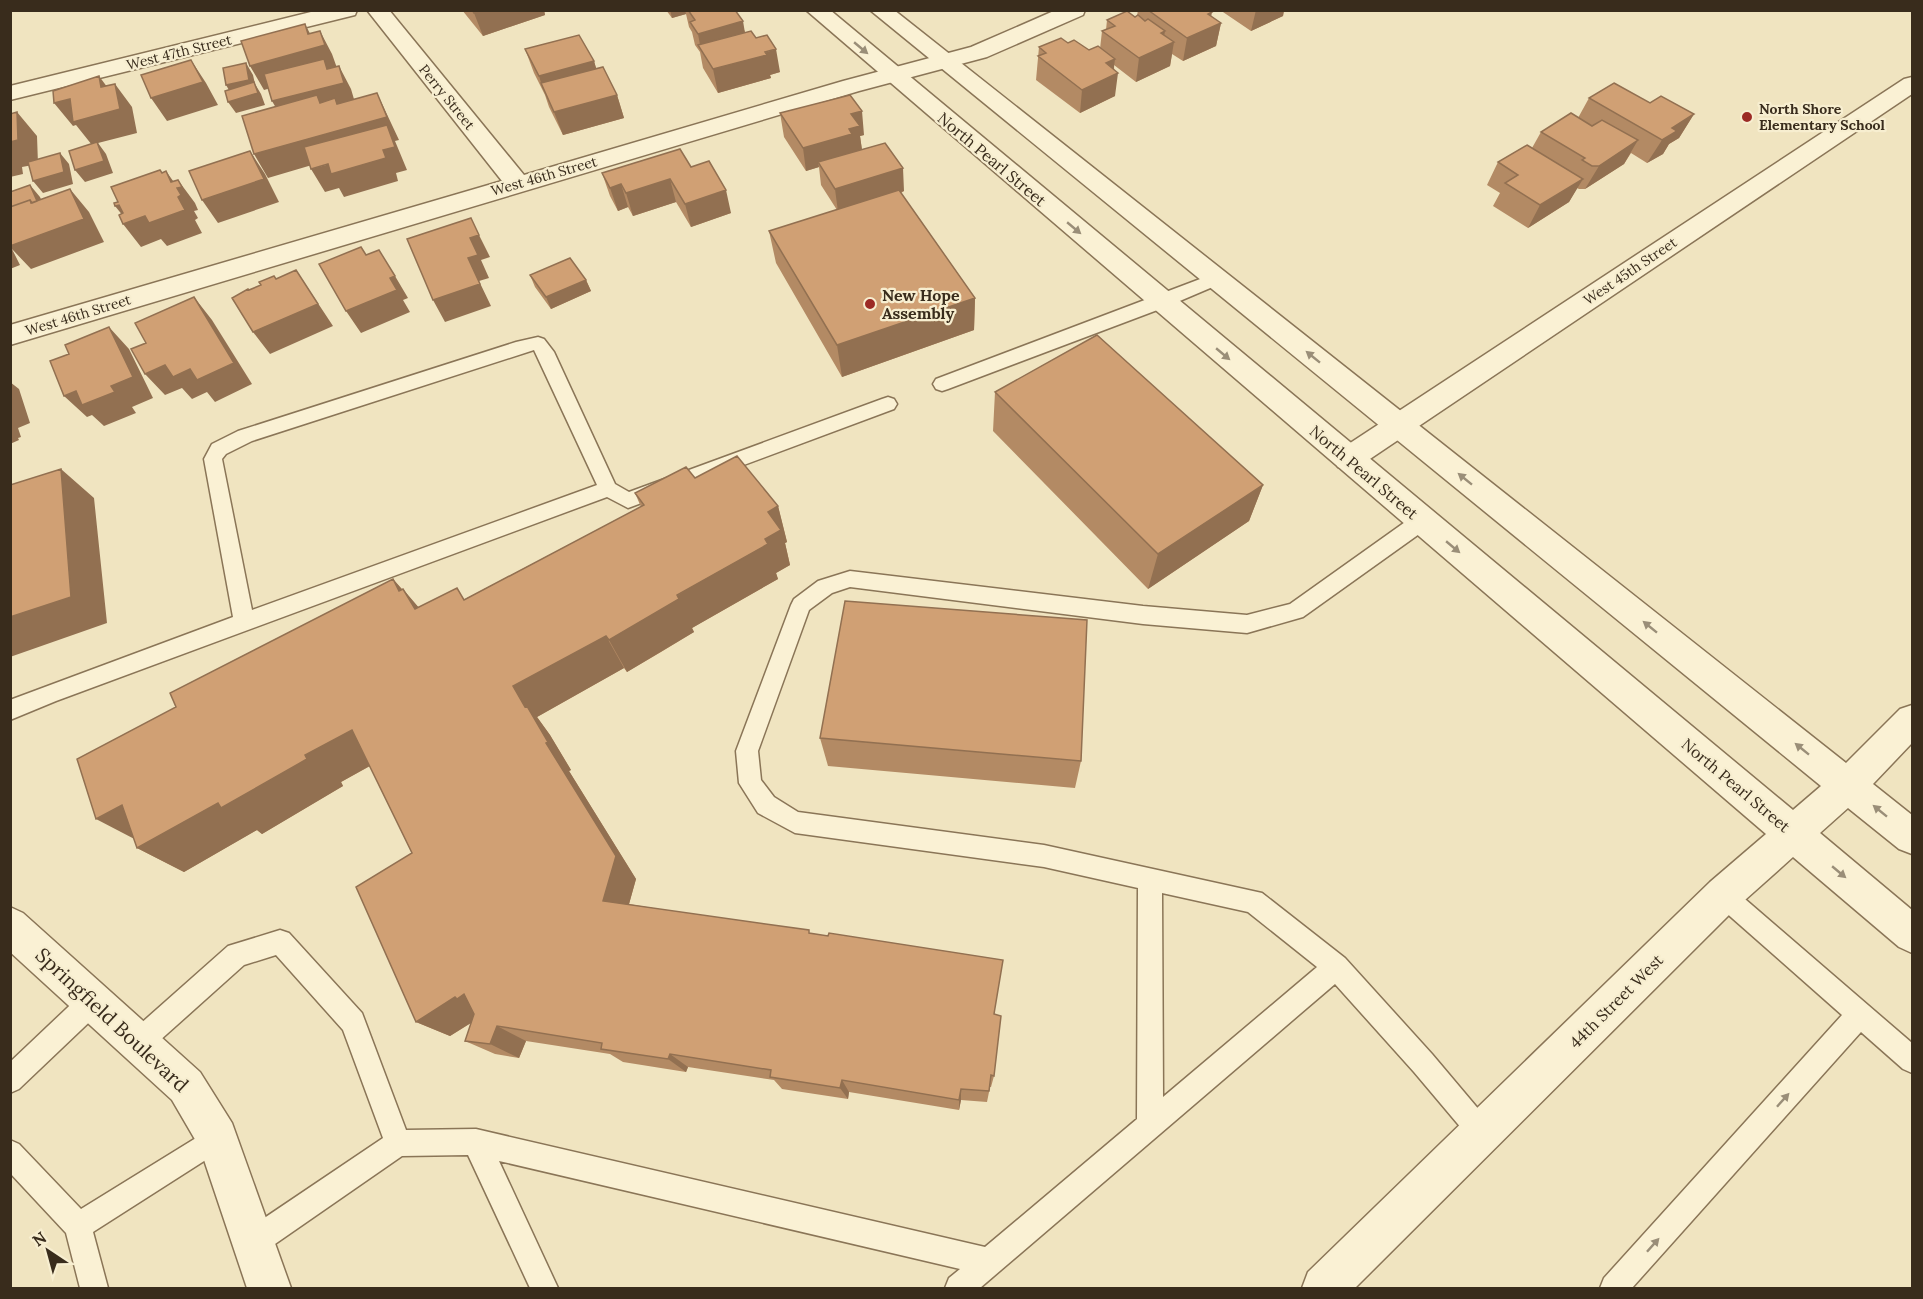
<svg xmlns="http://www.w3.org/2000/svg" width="1923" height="1299" viewBox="0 0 1923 1299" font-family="Lora,serif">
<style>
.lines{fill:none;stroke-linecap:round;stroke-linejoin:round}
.service-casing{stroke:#8a7557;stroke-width:3}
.minor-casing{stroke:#8a7557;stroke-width:3}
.tertiary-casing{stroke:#8a7557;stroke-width:3}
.service{fill:#faf1d4;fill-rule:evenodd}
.minor{fill:#faf1d4;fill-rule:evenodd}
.tertiary{fill:#faf1d4;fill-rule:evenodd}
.wall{fill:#b38a64}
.shaded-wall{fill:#927051}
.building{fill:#d0a074;stroke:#927051;stroke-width:1.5}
.oneway{fill:#9a8e78}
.poi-dot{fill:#9c2b25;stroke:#f7eed0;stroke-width:2}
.labels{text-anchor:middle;stroke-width:4.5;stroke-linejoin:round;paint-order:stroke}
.far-street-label{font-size:14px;fill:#392c1c;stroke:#f7eed0}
.far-poi-label{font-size:14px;font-weight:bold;fill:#392c1c;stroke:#f7eed0;text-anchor:start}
.street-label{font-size:16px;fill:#392c1c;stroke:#f7eed0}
.poi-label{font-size:16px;font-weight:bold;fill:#392c1c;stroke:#f7eed0;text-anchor:start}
.near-street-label{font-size:20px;fill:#392c1c;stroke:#f7eed0}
</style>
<rect width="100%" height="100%" fill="#f0e4c0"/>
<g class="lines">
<defs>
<path id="service" d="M1216,273l6,2 2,4 -2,4 -54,23 -220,83 -6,2 -6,-2 -3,-5 3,-5z
M538,337l6,2 10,13 61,132 14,8 253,-93 6,-2 6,2 3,5 -3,5 -266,99 -21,-11 -551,204 -46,19v-20l223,-83 -29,-158 8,-15 26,-13 278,-89zM534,350l63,135 -345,125 -30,-151 4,-5 26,-13z
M1422,513l7,2 3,6 -3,6 -126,90 -56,16 -104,-9 -293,-37 -18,6 -23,17 -51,141 3,29 13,17 24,15 246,33 218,48 83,65 87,96 59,70 4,9 -4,9 -9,4 -9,-4 -59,-70 -79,-88 -355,304h-35l4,-10 11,-9 -461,-108 59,127h-28l-62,-133 -66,1 -140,97 -10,4 -10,-4 -4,-10 4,-10 141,-95 -40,-108 -67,-75 -32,10 -96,86 -9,4 -9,-4 -4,-9 4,-9 98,-87 52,-16 9,3 73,80 44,117 70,-1 509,118 152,-128 1,-231 -94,-21 -249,-34 -37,-20 -19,-30 -3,-32 55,-146 3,-6 24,-18 32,-10 293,35 104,9 43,-11 125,-89zM1162,893l86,19 69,55 -154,130z
M1723,883l8,4 181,156v30l-9,-4 -42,-37 -229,256h-32l4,-10 238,-263 -127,-112 -4,-8 4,-8z
M93,988l9,4 4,9 -4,9 -83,79 -9,4v-31l74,-70z
M217,1125l9,4 4,9 -4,9 -133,85 15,56h-28l-14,-55 -56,-60v-33l9,4 62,65z"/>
<path id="minor" d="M319,10h38l-2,5 -345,85v-14z
M367,10h22l135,165 319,-94 128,-34 85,-37h29l-2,5 -96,42 -128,34 -849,254v-20l492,-144z
M1912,77v17l-554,373 -10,3 -10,-3 -5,-8 5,-8 566,-372z
M10,907l13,6 177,159 32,51 59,165h-44l-47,-140 -28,-48 -162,-148z"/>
<path id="tertiary" d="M806,10h24l963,800 28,-24 -951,-776h24l952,753 54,-54 12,-4v38l-39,41 39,31v39l-13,-5 -51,-41 -28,25 92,77v43l-13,-6 -106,-90 -57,51 -381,380h-53l6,-16 402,-390 56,-48z"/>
</defs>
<use href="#service" class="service-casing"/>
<use href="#minor" class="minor-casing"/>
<use href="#tertiary" class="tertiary-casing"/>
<use href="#service" class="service"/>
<use href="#minor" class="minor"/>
<use href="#tertiary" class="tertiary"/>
</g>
<path class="wall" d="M462,10h82l1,5 -62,21z
M666,10h69l10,22 35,40 -10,3 1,3 -53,15 -15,-25 -3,-16 -5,-7 -3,-13 -3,-5 -3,-13 -14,4z
M1138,10h72l1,6 10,7 -5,23 -33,15 -11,-7 -2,12 -34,16 -22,-17 1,31 -35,17 -44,-33 3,-33 29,-4 21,7 11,-1 2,-18 4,-1 1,-10 28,-3 2,-1z
M1220,10h64l-1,6 -32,15z
M525,49l69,12 2,8 21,26 7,23 -61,17 -14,-28 -4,-12 -11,-22z
M1589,98l61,5 44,11 -15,24 -10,6 -6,10 -16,9 -16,-10 -7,11 -39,25h-6l-2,-1 -8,14 -41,26 -35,-22 7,-13 -13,-8 11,-23 34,-14 9,-16 37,-14z
M780,113l84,22 -4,1 2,14 42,41 -3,2 74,105 -1,32 -132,47 -66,-114 -7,-32 68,-21 -16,-25 -2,-18 -13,4 -22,-34z
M691,167l40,46 -40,14 -15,-25 -43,14 -5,-9 -10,4 -8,-15 -8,-23z
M530,275l56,5 5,11 -40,18 -16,-22z
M995,392l268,93 -14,36 -101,68 -155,-158z
M695,478l83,28 9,36 -2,1 5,22 -14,8 2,6 -86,49 2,4 -33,20 -34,20 -3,-4 -87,49 13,18 21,35 -2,1 67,108 -7,25 181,30 185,80 -1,62 -3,11h-1l-3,15 -26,-2 -2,10 -110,-18 -1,7 -66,-10 -8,-9 -86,-13 -2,5 -63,-10 -13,-8 -84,-13 -7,17 -24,-4 -30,-13 6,-18 -21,13 -34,-14 -4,-169 -42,-87 -29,16 2,4 -81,48 -5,-4 -73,42 -47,-24 39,-141 217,-128 25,28 47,-8 176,-92 -6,-14z
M820,738l261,23 -6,27 -247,-22z"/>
<path class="shaded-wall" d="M482,10h62l1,5 -62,21 -9,-23z
M670,10h15l1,4 -14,4z
M1256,10h28l-1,6 -32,15z
M1212,12l-3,16 12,-5 -5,23 -33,15 4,-23 21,-24z
M743,21l4,24 -46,5 -3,-16z
M305,24l12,23 3,-16 12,23 5,14 2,-2 12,23 5,17 -70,19 -14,-24 56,-30 -64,19 -14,-24 58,-32z
M1165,31l-3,17 12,-6 -4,24 -34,16 3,-24 22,-25z
M776,49l4,23 -10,3 1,3 -53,15 -5,-24z
M1115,59l-2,16 5,-2 -3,23 -35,17 2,-23 24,-27z
M191,60l15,23 12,22 -51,16 -16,-23z
M594,61l7,23 -58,5 -4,-13z
M246,63l7,12 2,9 6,10 4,11 -29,8 -8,-11 5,-5 -7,-12z
M99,76l17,23 -1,-15 17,23 5,26 -39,10 8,11 7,19 -28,9 -10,-12 17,-25 -16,-20 -3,1 -19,-23 47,-16z
M377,93l22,47 -4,1 12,29 -11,3 2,8 -54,16 -5,-9 -14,4 -14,-23 72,-19 10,-9 -125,37 -14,-24z
M617,95l7,23 -61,17 -9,-23z
M862,111l2,24 -4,1 2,14 -44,12 1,5 -13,4 -3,-23 46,-19 2,-15z
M17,112l20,24 1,28 -16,3 1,7 -13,3v-35z
M1694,114l-15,24 -10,6 -6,10 -16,9 15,-23 10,-12z
M1638,140l-14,24 -39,25 14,-23z
M250,151l15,23 14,28 -61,21 -16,-23z
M60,153l9,11 4,20 -30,9 -10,-12z
M903,168l1,23 -66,21 -3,-23z
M166,171l12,17v-8l17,23 3,7 -4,1 4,7 -3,2 7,13 -35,13 -6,-7 -20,8 -18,-23 5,-2 -13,-16 56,-24z
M670,179l6,23 -43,14 -7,-23z
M1583,179l-14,23 -41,26 12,-23z
M621,184l7,23 -10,4 -8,-23z
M30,185l10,12 10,22 -19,-16z
M70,189l19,23 15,30 -73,27 -19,-20 8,16 -10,4v-23z
M726,190l5,23 -40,14 -6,-23z
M479,235l11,22 -9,3 8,18 -10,3 12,25 -46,16 -12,-22 35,-42 2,-20z
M296,270l37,56 -63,28 -17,-22z
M395,276l13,22 -5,2 7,12 -49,21 -15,-22 44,-33z
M586,280l5,11 -40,18 -5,-12z
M194,297l18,23 40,64 -37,18 -8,-10 -15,7 -10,-11 -17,7 -20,-21 20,-9z
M975,298l-1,32 -132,47 -5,-32z
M109,327l20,22 24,49 -21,9 4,6 -32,13 -12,-11 -5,2 -23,-21 12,-5 35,-5z
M10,382l9,7 11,34 -12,5 3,9 -3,1 1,2 -9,4z
M61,469l33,29 13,125 -97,34v-40z
M1263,485l-14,36 -101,68 10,-35z
M778,506l9,36 -2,1 5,22 -14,8 2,6 -86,49 2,4 -67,40 -18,-32 156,-101 3,-27z
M393,579l13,15 -3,-5 28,33 12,20 -44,-51z
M606,636l18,32 -87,49 13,18 21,35 -2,1 67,108 -12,43 -21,-21 -57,-158 -33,-57z
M352,730l32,28 -43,24 2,4 -81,48 -5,-4 -73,42 -47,-24 7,-4 -48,-25 26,-14 183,-50z
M464,994l21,20 -35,22 -34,-14 39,-25z
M497,1026l29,15 -7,17 -29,-14z
M670,1054l18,13 -2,5 -18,-13z
M842,1080l7,12 -1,7 -8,-11z
M961,1089v11l-2,10v-10z"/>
<path class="building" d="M472,10h10l-8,3z
M688,10h47l8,11 -45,13 -8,-12 5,-2z
M1148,10h62l2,2 -4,2 13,9 -34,15z
M1127,11l8,6 3,-2 7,6 3,-2 17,12 -4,2 13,9 -35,16 -37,-27 13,-5 -8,-6z
M305,24l3,10 12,-3 5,14 -75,21 -9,-25z
M751,31l5,7 11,-3 9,14 -11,3 2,3 -54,14 -15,-24z
M579,35l15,26 -55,15 -14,-27z
M1061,38l7,5 6,-3 15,10 9,-4 17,13 -9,4 12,10 -36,17 -44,-34 8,-3 -7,-6z
M324,59l3,10 12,-3 5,17 -72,18 -8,-27z
M191,60l12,22 -52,16 -10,-23z
M246,63l3,17 -23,5 -3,-17z
M603,67l14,28 -63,17 -13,-29z
M99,76l2,11 14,-3 5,25 -47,13 -3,-23 -16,4 -1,-12z
M254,82l4,11 -30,9 -3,-11z
M1614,83l36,20 11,-7 33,18 -22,14 5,3 -15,9 -73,-42z
M377,93l10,24 -133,37 -12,-38 75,-21 3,8 15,-5 2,6z
M850,95l12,16 -11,3 9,12 -11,3 3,5 -49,14 -23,-35z
M17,112l1,28 -8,2v-28z
M1571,113l21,13 10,-6 36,20 -39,26h-7l-10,-6 3,-2 -44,-26z
M387,125l8,22 -12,3 3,8 -55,16 -3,-10 -17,5 -7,-22z
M97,142l7,19 -29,9 -6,-19z
M885,143l18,25 -68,21 -17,-27z
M1527,145l56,34 -43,26 -35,-22 13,-8 -20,-13z
M680,149l11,18 18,-6 17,29 -41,14 -15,-25 -44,14 -5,-9 -11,4 -8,-15z
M250,151l14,28 -62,21 -13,-29z
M60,153l4,19 -31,9 -5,-19z
M160,170l2,3 4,-2 5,11 7,-2 4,7 -5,1 4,7 -3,2 7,13 -36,13 -4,-7 -22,8 -4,-9 4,-2 -4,-8 -4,1 -1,-3 4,-1 -7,-15z
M30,185l7,16 -5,2 -2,-3 -20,7v-15z
M70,189l14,30 -74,27v-39l20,-7 1,3z
M899,190l76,108 -138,47 -68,-114z
M471,218l8,17 -9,3 8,17 -10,3 12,26 -47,16 -26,-61z
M361,247l5,8 13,-5 16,26 -5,2 7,12 -51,21 -27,-47z
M570,258l16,22 -40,17 -16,-22z
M296,270l22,34 -65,28 -21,-34 16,-9 1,1 12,-5 -2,-3 15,-6 2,3z
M194,297l40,66 -37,17 -7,-11 -17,8 -8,-12 -20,9 -14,-25 15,-6 -11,-20z
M109,327l24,50 -22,9 4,6 -33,13 -6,-14 -12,5 -14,-35 19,-7 -4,-9z
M1097,335l166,150 -105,69 -163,-162z
M737,456l41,50 -10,6 13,18 -16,9 3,5 -91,51 2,4 -70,41 -3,-4 -93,50 12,21 2,-1 21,36 -2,1 70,113 -13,45 206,29v3l19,3 1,-3 174,27 -9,54 7,2 -7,60 -3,-1 -2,16 -28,-2 -2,11 -117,-20 -2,8 -70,-11 1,-7 -101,-16 -2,5 -67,-10 1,-6 -105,-17 -7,18 -25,-3 9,-27 -10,-20 -7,5 -2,-2 -39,25 -60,-135 56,-34 -60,-123 -47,25 2,4 -86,49 -3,-5 -81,45 -15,-43 -26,14 -19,-60 99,-52 -6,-14 223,-114 6,12 4,-2 12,20 42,-21 7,12 180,-95 -9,-12 51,-26 9,11z
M61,469l10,128 -61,20v-132z
M845,601l242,19 -6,141 -261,-23z"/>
<defs><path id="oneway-solid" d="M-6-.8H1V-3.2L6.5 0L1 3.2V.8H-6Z" transform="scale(1.5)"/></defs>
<g class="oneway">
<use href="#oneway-solid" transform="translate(861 48) rotate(40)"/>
<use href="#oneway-solid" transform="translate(1074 228) rotate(40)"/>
<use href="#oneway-solid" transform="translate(1223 354) rotate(40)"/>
<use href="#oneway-solid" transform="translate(1313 357) rotate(-141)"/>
<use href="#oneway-solid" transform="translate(1465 479) rotate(-141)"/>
<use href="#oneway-solid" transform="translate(1453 547) rotate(40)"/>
<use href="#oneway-solid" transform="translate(1650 627) rotate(-141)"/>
<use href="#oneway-solid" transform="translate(1802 749) rotate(-141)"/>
<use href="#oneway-solid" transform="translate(1880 811) rotate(-141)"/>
<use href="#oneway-solid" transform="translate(1839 872) rotate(40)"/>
<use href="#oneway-solid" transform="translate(1783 1100) rotate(-48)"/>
<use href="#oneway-solid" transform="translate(1653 1245) rotate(-48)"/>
</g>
<g class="poi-dot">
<circle cx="1747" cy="117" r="6"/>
<circle cx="870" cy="304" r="6"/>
</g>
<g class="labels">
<g class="far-street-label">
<text transform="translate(179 52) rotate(-14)" y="5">West 47th Street</text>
<text transform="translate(447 97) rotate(51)" y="5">Perry Street</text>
<text transform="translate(544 176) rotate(-16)" y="5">West 46th Street</text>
<text transform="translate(1630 271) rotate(-34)" y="5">West 45th Street</text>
<text transform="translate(78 315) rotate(-17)" y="5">West 46th Street</text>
</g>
<g class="far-poi-label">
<text x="1759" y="114">North Shore<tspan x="1759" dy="16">Elementary School</tspan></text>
</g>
<g class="street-label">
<text transform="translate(992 159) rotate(40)" y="6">North Pearl Street</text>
<text transform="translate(1364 472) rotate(40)" y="6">North Pearl Street</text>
<text transform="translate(1736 785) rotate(40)" y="6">North Pearl Street</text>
<text transform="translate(1616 1001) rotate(-45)" y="6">44th Street West</text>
</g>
<g class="poi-label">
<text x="882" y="301">New Hope<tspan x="882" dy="18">Assembly</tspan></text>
</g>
<g class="near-street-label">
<text transform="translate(112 1020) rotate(43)" y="7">Springfield Boulevard</text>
</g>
</g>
<rect width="1923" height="1299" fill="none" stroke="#392c1c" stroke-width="24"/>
<g transform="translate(48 1251) rotate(324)" stroke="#f7eed0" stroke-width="4.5" paint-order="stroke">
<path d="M0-4.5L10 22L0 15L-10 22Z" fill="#392c1c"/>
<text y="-9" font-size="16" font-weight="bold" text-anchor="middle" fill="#392c1c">N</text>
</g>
</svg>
